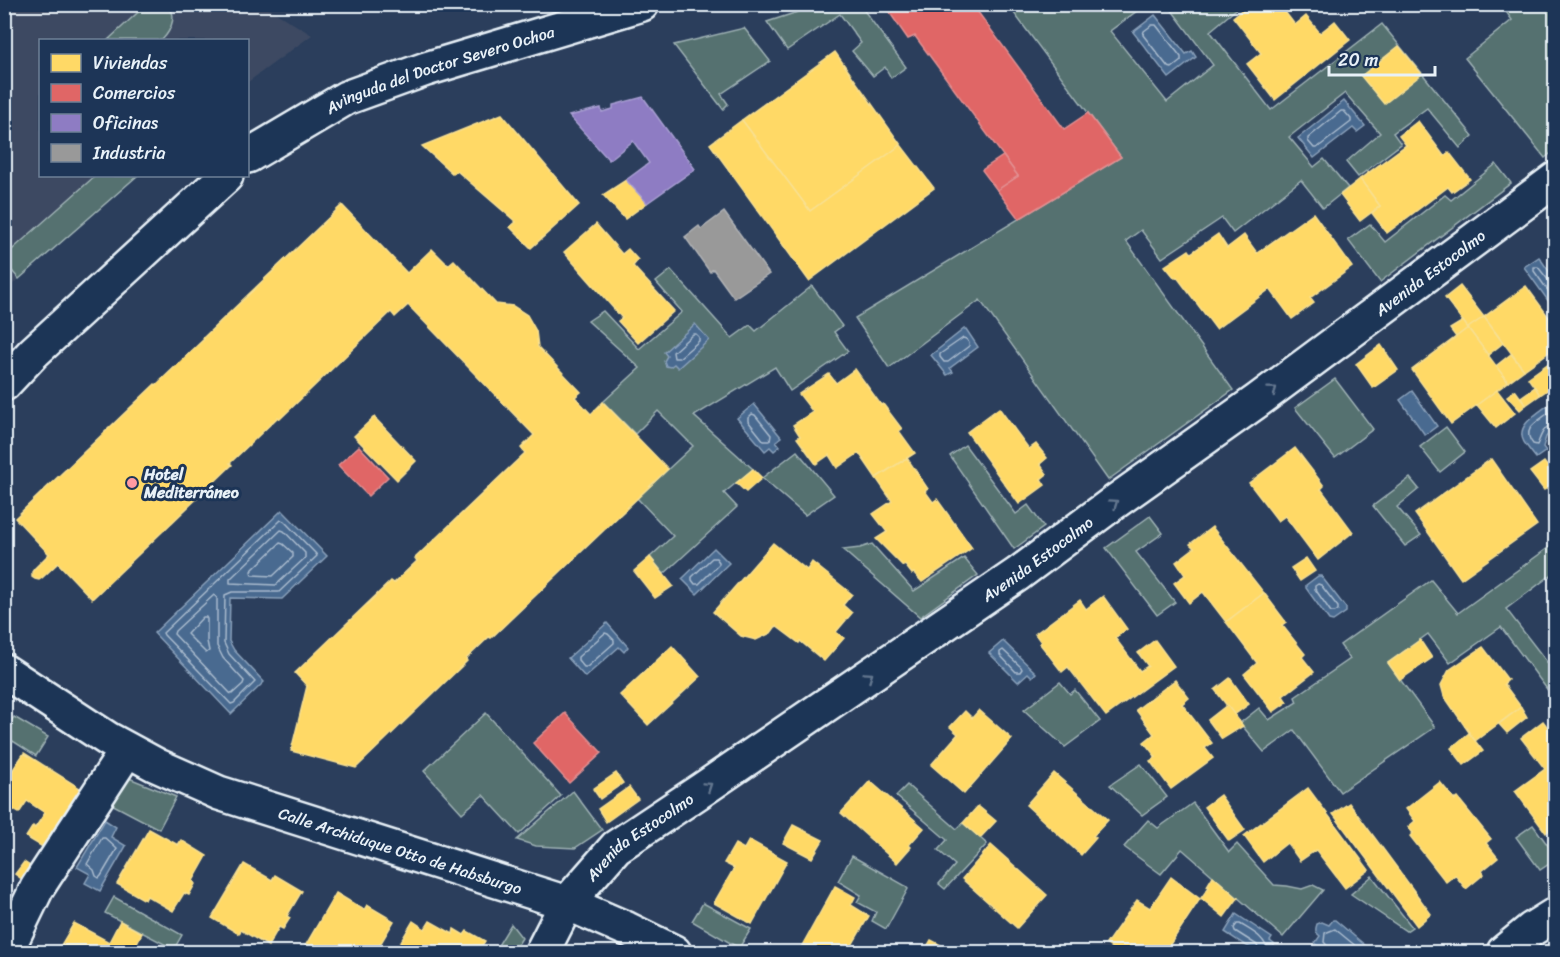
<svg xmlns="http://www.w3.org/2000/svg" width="1560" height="957" font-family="Sriracha,sans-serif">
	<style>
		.built { fill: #3c4962 }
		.green { fill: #55716f; stroke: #9eb1b4; stroke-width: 1.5 }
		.water { fill: #4a6a90; stroke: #89a0ba; stroke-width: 1.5 }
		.homes { fill: #ffd966; stroke: #f8e092; stroke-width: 1.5 }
		.shops { fill: #e06666; stroke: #e29092; stroke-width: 1.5 }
		.offices { fill: #8e7cc3; stroke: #a99fd3; stroke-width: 1.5 }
		.industry { fill: #999; stroke: #b1b3b6; stroke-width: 1.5 }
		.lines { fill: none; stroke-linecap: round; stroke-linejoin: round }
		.shore { stroke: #a9bbce; stroke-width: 1.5 }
		.minor-casing { stroke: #e8f1f8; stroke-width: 38 }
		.minor { stroke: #1d3557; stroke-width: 33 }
		.oneway { stroke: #64778f }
		.poi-dot { fill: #ff9aa2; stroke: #1d3557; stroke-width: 2 }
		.labels { text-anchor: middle; stroke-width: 6; stroke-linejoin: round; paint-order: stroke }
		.street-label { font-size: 16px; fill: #e8f1f8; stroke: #1d3557 }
		.poi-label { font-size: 16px; font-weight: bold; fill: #e8f1f8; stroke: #1d3557; text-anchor: start }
	</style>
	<rect width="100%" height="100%" fill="#2b3e5c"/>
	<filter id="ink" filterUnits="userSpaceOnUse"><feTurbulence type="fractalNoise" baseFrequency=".0167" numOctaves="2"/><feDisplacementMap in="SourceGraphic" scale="12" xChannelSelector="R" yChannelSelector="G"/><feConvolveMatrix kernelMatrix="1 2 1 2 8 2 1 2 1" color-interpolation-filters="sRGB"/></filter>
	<g filter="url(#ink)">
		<path class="built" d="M5 5H263L312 35 248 82V40H40V176H137L19 279 5 290Z"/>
		<g class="green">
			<path d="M147 4C151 4 158 3 162 5 182 9 170 32 162 40H108Z"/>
			<path d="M822 4 860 5 906 67 891 78 885 67 873 76 852 51 861 43 840 14 787 50 767 22Z"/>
			<path d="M1008 5H1145L1110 31 1167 102 1213 65 1168 5H1241L1210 31 1271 110 1382 24 1473 136 1460 148 1427 108 1393 133 1401 144 1358 177 1346 162 1380 133 1345 93 1289 137 1314 167 1324 159 1348 188 1323 208 1301 180 1233 233 1222 218 1162 258 1141 230 1126 241 1233 390 1108 480 980 300 889 368 855 318 1121 157Z"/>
			<path d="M1504 5H1555V150L1545 158 1465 58 1512 20 1502 6Z"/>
			<path d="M744 28 770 61 721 94 728 104 723 109 674 45Z"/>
			<path d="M1496 164 1511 183 1380 282 1348 240 1370 224 1385 242 1445 195 1451 200Z"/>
			<path d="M95 176H137L19 279 5 263V256Z"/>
			<path d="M671 270 732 338 750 325 756 331 812 286 842 326 834 332 848 351 790 391 775 367 694 416 753 469 724 493 737 507 664 574 650 557 673 536 637 498 693 446 658 411 635 434 603 402 640 368 588 321 603 311 639 349 682 312 656 282Z"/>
			<path d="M1335 379 1373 429 1335 458 1295 408Z"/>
			<path d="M1446 427 1465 452 1440 472 1420 447Z"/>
			<path d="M965 445 1016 514 1028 505 1044 527 1014 549 950 456Z"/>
			<path d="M797 451 834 495 805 515 762 478Z"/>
			<path d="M1410 478 1419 489 1397 507 1421 535 1405 546 1373 506Z"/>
			<path d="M1150 516 1163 533 1136 552 1175 602 1157 615 1106 548Z"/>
			<path d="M1555 543V572L1506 609 1550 666 1555 662V700L1501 627 1450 663 1428 634 1388 663 1435 727 1340 792 1294 730 1264 752 1240 723 1259 708 1269 720 1297 702 1295 697 1350 659 1340 645 1431 580 1458 613Z"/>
			<path d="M872 544 914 591 964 558 978 575 920 617 843 550 860 548Z"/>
			<path d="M1060 682 1070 694 1075 690 1100 721 1065 747 1024 710Z"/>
			<path d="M486 713 561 796 519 834 483 795 462 813 424 771Z"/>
			<path d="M14 717 48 737 36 756 13 741 5 753V728Z"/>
			<path d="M1141 764 1167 797 1142 815 1110 785Z"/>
			<path d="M121 778H129L176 797 159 829 102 799Z"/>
			<path d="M907 785 957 829 963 823 987 844 945 889 939 884 955 865 938 850 947 840 896 796Z"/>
			<path d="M573 791 602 830 575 848 536 846 517 840Z"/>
			<path d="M1193 803 1229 852 1237 844 1274 885 1287 886 1302 889 1313 885 1323 890 1283 937 1182 849 1161 874 1124 847 1148 820 1158 828Z"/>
			<path d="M1533 825 1555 855V860L1540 870 1516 837Z"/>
			<path d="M852 856 904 885 908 889 886 929 872 921 876 912 857 902 861 895 838 881Z"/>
			<path d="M1372 876 1412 927 1406 931 1351 894Z"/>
			<path d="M114 897 182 935 174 949 179 952H172L174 949 105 913Z"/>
			<path d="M703 903 751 929 739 948 692 921Z"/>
			<path d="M511 924 522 938 513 952H494Z"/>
		</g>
		<g class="water">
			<path d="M1155 15 1186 54 1192 51 1196 57 1169 78 1133 32Z"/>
			<path d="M1344 101 1365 126 1357 132 1353 128 1314 158 1298 138Z"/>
			<path d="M1539 257 1555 280V297L1549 302 1524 267Z"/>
			<path d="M695 324 709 340 678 368 674 364 670 367 666 366 664 361 667 356 664 352Z"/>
			<path d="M964 329H966L978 347 950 368 953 372 947 375 931 355Z"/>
			<path d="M1412 391 1437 426 1425 435 1400 400Z"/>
			<path d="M1552 402 1555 407V428L1546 437 1543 447 1546 451 1536 458C1532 453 1528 448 1524 442 1514 425 1540 412 1552 402Z"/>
			<path d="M754 404 781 437 776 441 780 446 774 451 770 447 765 451 737 418Z"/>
			<path d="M282 510 327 556 282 599 230 598 229 641 234 650 264 682 231 714 154 633Z"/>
			<path d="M714 548 729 563 697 594 682 579Z"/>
			<path d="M1318 576H1321L1346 608V612L1333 621 1329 620 1306 588V585Z"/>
			<path d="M607 623 628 647 624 652 619 647 585 677 568 658Z"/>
			<path d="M1003 641 1036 673 1032 677 1028 673 1018 682 989 653Z"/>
			<path d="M105 820 116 827 111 837 126 846 100 891 85 883 90 874 77 867Z"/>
			<path d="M1236 914 1272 938 1270 941 1274 944V950C1258 957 1239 941 1225 932Z"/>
			<path d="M1333 920H1335L1373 952H1326L1315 943 1320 936C1315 932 1315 930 1317 924L1322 922 1329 925Z"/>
		</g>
		<g class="homes">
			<path d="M1249 4H1279L1295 25 1306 16 1320 33 1335 21 1350 40 1275 100 1247 64 1261 53 1233 17Z"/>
			<path d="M1399 46 1422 74 1384 104 1361 76Z"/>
			<path d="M835 52 901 145 810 211 742 120Z"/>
			<path d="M502 114 579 205 531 248 510 227 516 222 457 171 453 174 422 146Z"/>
			<path d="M742 120 810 211 901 145 934 188 809 281 710 144Z"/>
			<path d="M1418 121 1444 156 1449 152 1470 179 1452 192 1448 187 1387 233 1372 213 1380 206 1360 179 1406 145 1399 136Z"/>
			<path d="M1360 179 1380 206 1360 221 1340 195Z"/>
			<path d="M626 180 647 203 625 219 603 195Z"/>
			<path d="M342 205 407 273 432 249 448 265 454 260 496 304 513 306 527 315 536 331 538 347 581 392 575 397 591 414 603 402 668 469 491 638 489 637 466 659 467 661 464 664 356 768 291 751 307 686 295 673 391 581 394 583 417 561 415 558 525 453 521 448 534 435 408 305 395 317 391 312 280 419 278 417 230 463 232 465 92 599 58 563 42 578 39 580 35 579 32 577V572L34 569 49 554 15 518 155 384 156 385 179 363 204 339 203 338Z"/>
			<path d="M1313 213 1352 267 1310 298 1314 303 1292 319 1270 289 1216 329 1177 277 1175 278 1165 266 1189 250 1191 253 1218 234 1227 248 1244 235 1257 253Z"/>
			<path d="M596 224 622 254 628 249 638 260 633 266 674 311 638 343 618 321 622 318 564 252Z"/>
			<path d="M1460 286 1484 317 1468 328 1445 298Z"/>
			<path d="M1526 286 1556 327V347L1524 370 1484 317Z"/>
			<path d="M1484 317 1503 343 1488 355 1468 328Z"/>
			<path d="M1463 321 1468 328 1456 337 1450 329Z"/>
			<path d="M1468 328 1508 382 1451 424 1412 370Z"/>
			<path d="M1381 345 1398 370 1373 388 1356 364Z"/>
			<path d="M1511 354 1524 370 1508 382 1496 366Z"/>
			<path d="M1556 358V384L1540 395 1528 378Z"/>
			<path d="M855 369 881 405 883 404 902 429 899 431 915 453 876 478 859 453 837 468 829 455 816 464 797 438 800 436 793 425 813 412 799 394 829 374 836 383Z"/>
			<path d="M1535 387 1540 395 1526 405 1521 397Z"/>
			<path d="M1497 390 1515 413 1496 428 1477 405Z"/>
			<path d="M1515 390 1526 405 1520 410 1507 396Z"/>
			<path d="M999 408 1029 449 1036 444 1047 458 1040 464 1047 474 1041 479 1045 485 1019 504 967 432Z"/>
			<path d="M374 417 416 461 397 480 354 436Z"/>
			<path d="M1295 448 1324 486 1321 489 1353 532 1318 560 1285 516 1278 521 1249 483Z"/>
			<path d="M907 458 928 489 925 491 933 502 937 499 972 548 922 582 914 573 912 574 905 565 903 566 876 539 887 532 873 514 892 501 876 478Z"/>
			<path d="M1491 459 1537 525 1461 579 1415 514Z"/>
			<path d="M1544 462 1555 476 1552 484 1544 490 1530 472Z"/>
			<path d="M753 469 762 478 746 492 736 483Z"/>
			<path d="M1212 527 1264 593 1226 622 1203 592 1189 603 1174 583 1185 575 1176 562 1194 548 1190 544Z"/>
			<path d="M773 543 807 570 812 562 852 594 843 605 852 613 836 632 844 638 824 661 800 641 799 643 776 626 771 633 756 640 741 636 713 612Z"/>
			<path d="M650 557 673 586 655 598 634 571Z"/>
			<path d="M1306 558 1315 571 1300 581 1291 568Z"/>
			<path d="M1264 593 1286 622 1282 625 1305 654 1302 657 1314 672 1283 696 1287 702 1273 712 1244 674 1257 663 1226 622Z"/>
			<path d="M1103 596 1127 629 1115 638 1140 671 1148 666 1138 653 1155 640 1174 666 1106 716 1068 667 1062 672 1040 644 1041 642 1035 634 1080 600 1086 609Z"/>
			<path d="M1420 640 1432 658 1400 680 1388 663Z"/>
			<path d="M672 646 700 677 648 725 620 695Z"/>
			<path d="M1483 647 1508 680 1504 684 1521 707 1475 741 1444 696 1441 685 1449 670Z"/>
			<path d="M1230 678 1249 704 1234 715 1215 690Z"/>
			<path d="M1175 680 1189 698 1182 704 1212 743 1205 748 1213 758 1171 789 1150 761 1156 757 1144 742 1154 734 1136 710Z"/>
			<path d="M1227 705 1243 726 1222 739 1208 720Z"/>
			<path d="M1521 707 1527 717 1507 733 1499 724Z"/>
			<path d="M979 710 1012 739 964 794 931 765 958 734 950 727 965 711 972 718Z"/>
			<path d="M1543 721 1556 738V825L1546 833 1515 791 1545 769 1521 738Z"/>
			<path d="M1469 733 1483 751 1464 765 1451 748Z"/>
			<path d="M24 753 86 792 46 849 26 837 33 826 35 828 45 813 27 801 19 813 4 804V783Z"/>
			<path d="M616 773 623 783 600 799 593 789Z"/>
			<path d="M1054 773 1108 820 1093 836 1096 838 1081 855 1026 805Z"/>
			<path d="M870 781 924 828 909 845 911 847 897 863 841 813Z"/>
			<path d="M1440 782 1455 800 1458 798 1491 839 1486 843 1498 858 1482 871 1484 874 1466 889 1455 875 1446 882 1410 836 1413 833 1408 827 1415 821 1406 809Z"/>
			<path d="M629 787 638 799 606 822 598 809Z"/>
			<path d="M1308 788 1369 870 1345 888 1316 850 1300 861 1287 843 1263 862 1244 836Z"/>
			<path d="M1220 795 1245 830 1229 841 1204 807Z"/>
			<path d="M1349 803 1431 914 1417 926 1333 814Z"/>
			<path d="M978 806 996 821 980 838 963 823Z"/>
			<path d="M793 825 823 840 812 858 783 843Z"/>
			<path d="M149 829 178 845 181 840 207 856 193 881 195 884 189 895 184 893 173 911 147 896 145 900 117 884Z"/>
			<path d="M749 840 787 861 752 924 714 903 734 868 724 863 735 844 744 849Z"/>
			<path d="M991 845 1047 895 1017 928 962 879Z"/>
			<path d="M24 862 39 872 30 885 15 874Z"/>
			<path d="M244 864 272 880 275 875 302 891 287 916 290 918 283 929 279 927 268 946 241 930 239 934 212 918Z"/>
			<path d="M1213 876 1238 898 1224 917 1201 898 1209 887 1207 886Z"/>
			<path d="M1171 877 1200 899 1165 952H1117L1106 944 1137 900 1150 908Z"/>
			<path d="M835 886 855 897 851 905 869 916 848 952H802L799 951Z"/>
			<path d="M336 893 364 910 367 905 394 921 379 946 382 947 379 952H311L304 948Z"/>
			<path d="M120 921 142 933 132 952H57L74 923 109 942Z"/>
			<path d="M413 921 425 929 430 921 453 934 454 929 464 935 467 931 485 941 478 952H404L397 948Z"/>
			<path d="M931 940 952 951 951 952H924Z"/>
		</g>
		<g class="shops">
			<path d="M888 4H972L1064 129 1088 113 1121 157 1019 219 997 190 1018 176 915 36 908 39 885 6Z"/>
			<path d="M1003 156 1018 176 997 190 982 170Z"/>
			<path d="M359 446 388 477 368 496 338 465Z"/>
			<path d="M565 713 602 753 569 783 533 743Z"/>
		</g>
		<path class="offices" d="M643 97 695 169 647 203 626 180 649 163 633 141 609 160 569 116 601 108 602 112 613 109V105Z"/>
		<path class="industry" d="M724 212 769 274 734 298 713 269 710 272 685 237 699 226 701 229Z"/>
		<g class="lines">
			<g class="shore">
				<path d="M1152 25H1156L1181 57V61L1172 68 1168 67 1143 35 1144 31Z"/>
				<path d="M1341 111H1344L1351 119V122L1317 148H1314L1308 141V138Z"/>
				<path d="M1556 283 1549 281 1538 267H1534V271L1549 292 1556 293"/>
				<path d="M693 334H696L699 337V341L679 358H674L673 352Z"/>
				<path d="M963 338C967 338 970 343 969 346L948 362H944L940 357V354Z"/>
				<path d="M1556 410 1551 411C1539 421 1520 428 1533 444L1537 445C1541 436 1543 425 1556 424"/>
				<path d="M752 414 755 415 771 435 770 441H764L748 421V418Z"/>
				<path d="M281 520 284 521 316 554 317 556 279 592H232L225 595 224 643 229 654 255 682 234 703 231 704 164 635 163 633Z"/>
				<path d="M281 530 284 531 305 553V558L276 585 230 583V579Z"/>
				<path d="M280 543 283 544 293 553V557L273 576 252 575 251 571Z"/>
				<path d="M712 558H716L719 562V564L699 584H695L692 580V577Z"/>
				<path d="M1318 584 1321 585 1338 607V610L1335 612H1331L1315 589V586Z"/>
				<path d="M214 595 217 598V646L223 658 244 681 243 684 232 694 230 693 174 634 175 631Z"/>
				<path d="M203 617H206L207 619V641L209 651 206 653 187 634Z"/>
				<path d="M605 633 608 634 614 640V643L587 667H584L578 660V657Z"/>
				<path d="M1003 650 1021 667 1022 669 1020 672H1016L1000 655V652Z"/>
				<path d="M102 838H105L117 849 101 876 99 878 96 876 94 870 87 864Z"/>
				<path d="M1259 952 1257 945 1235 931 1234 928 1237 924H1240C1251 931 1267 938 1267 952"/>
				<path d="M1329 952V948L1324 942 1325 933 1335 929 1363 952"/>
			</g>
			<defs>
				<g id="minor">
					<path id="s1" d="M248 156 346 98 354 95 426 69 642 4"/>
					<path d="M4 384 33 353 226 176"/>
					<path id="s2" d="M4 671 108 739 156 765 219 793 567 903 627 929 674 952"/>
					<path d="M6 952 37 888 127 750"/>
					<path id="s3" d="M542 952 567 903 616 847 703 789 1018 574 1112 504 1257 401 1556 179"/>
					<path d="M1504 952 1532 929 1556 914"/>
				</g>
			</defs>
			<use href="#minor" class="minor-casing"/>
			<use href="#minor" class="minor"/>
		</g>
		<defs><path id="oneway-chevron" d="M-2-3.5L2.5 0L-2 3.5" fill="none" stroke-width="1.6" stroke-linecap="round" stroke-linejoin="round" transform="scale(1.5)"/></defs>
		<g class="oneway">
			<use href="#oneway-chevron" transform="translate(1273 390) rotate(-37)"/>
			<use href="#oneway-chevron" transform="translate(1114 503) rotate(-35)"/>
			<use href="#oneway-chevron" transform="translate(869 676) rotate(-34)"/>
			<use href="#oneway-chevron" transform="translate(708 786) rotate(-34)"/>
		</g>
	</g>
	<circle class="poi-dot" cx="132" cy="483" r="6"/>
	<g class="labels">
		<g class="street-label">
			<text dy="6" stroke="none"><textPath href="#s1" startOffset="212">Avinguda del Doctor Severo Ochoa</textPath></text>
			<text dy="6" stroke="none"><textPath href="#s3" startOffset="1126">Avenida Estocolmo</textPath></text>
			<text dy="6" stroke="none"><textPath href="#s3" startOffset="640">Avenida Estocolmo</textPath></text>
			<text dy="6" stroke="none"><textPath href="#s3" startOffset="154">Avenida Estocolmo</textPath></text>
			<text dy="6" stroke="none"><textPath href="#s2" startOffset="438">Calle Archiduque Otto de Habsburgo</textPath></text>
		</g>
		<g class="poi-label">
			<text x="144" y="480">Hotel<tspan x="144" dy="18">Mediterráneo</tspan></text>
		</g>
	</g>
	<rect width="1560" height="957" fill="none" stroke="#1d3557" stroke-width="24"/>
	<rect x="12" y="12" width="1536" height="933" fill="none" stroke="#e8f1f8" stroke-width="2" filter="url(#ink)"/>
	<rect x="39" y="39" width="210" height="138" fill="#1d3557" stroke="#6e8097" stroke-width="1.5"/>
	<rect x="51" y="54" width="30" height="18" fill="#ffd966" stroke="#6e8097" stroke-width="1.5"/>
	<text x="93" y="69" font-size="18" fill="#e8f1f8">Viviendas</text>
	<rect x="51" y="84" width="30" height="18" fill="#e06666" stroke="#6e8097" stroke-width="1.5"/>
	<text x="93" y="99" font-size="18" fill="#e8f1f8">Comercios</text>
	<rect x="51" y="114" width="30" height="18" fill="#8e7cc3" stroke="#6e8097" stroke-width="1.5"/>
	<text x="93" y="129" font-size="18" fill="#e8f1f8">Oficinas</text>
	<rect x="51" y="144" width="30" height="18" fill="#999999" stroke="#6e8097" stroke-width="1.5"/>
	<text x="93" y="159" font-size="18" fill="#e8f1f8">Industria</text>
	<path d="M1329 66v9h106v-9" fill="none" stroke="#e8f1f8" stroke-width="3"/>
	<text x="1338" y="66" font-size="18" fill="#e8f1f8" stroke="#1d3557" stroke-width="4.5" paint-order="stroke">20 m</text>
</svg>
